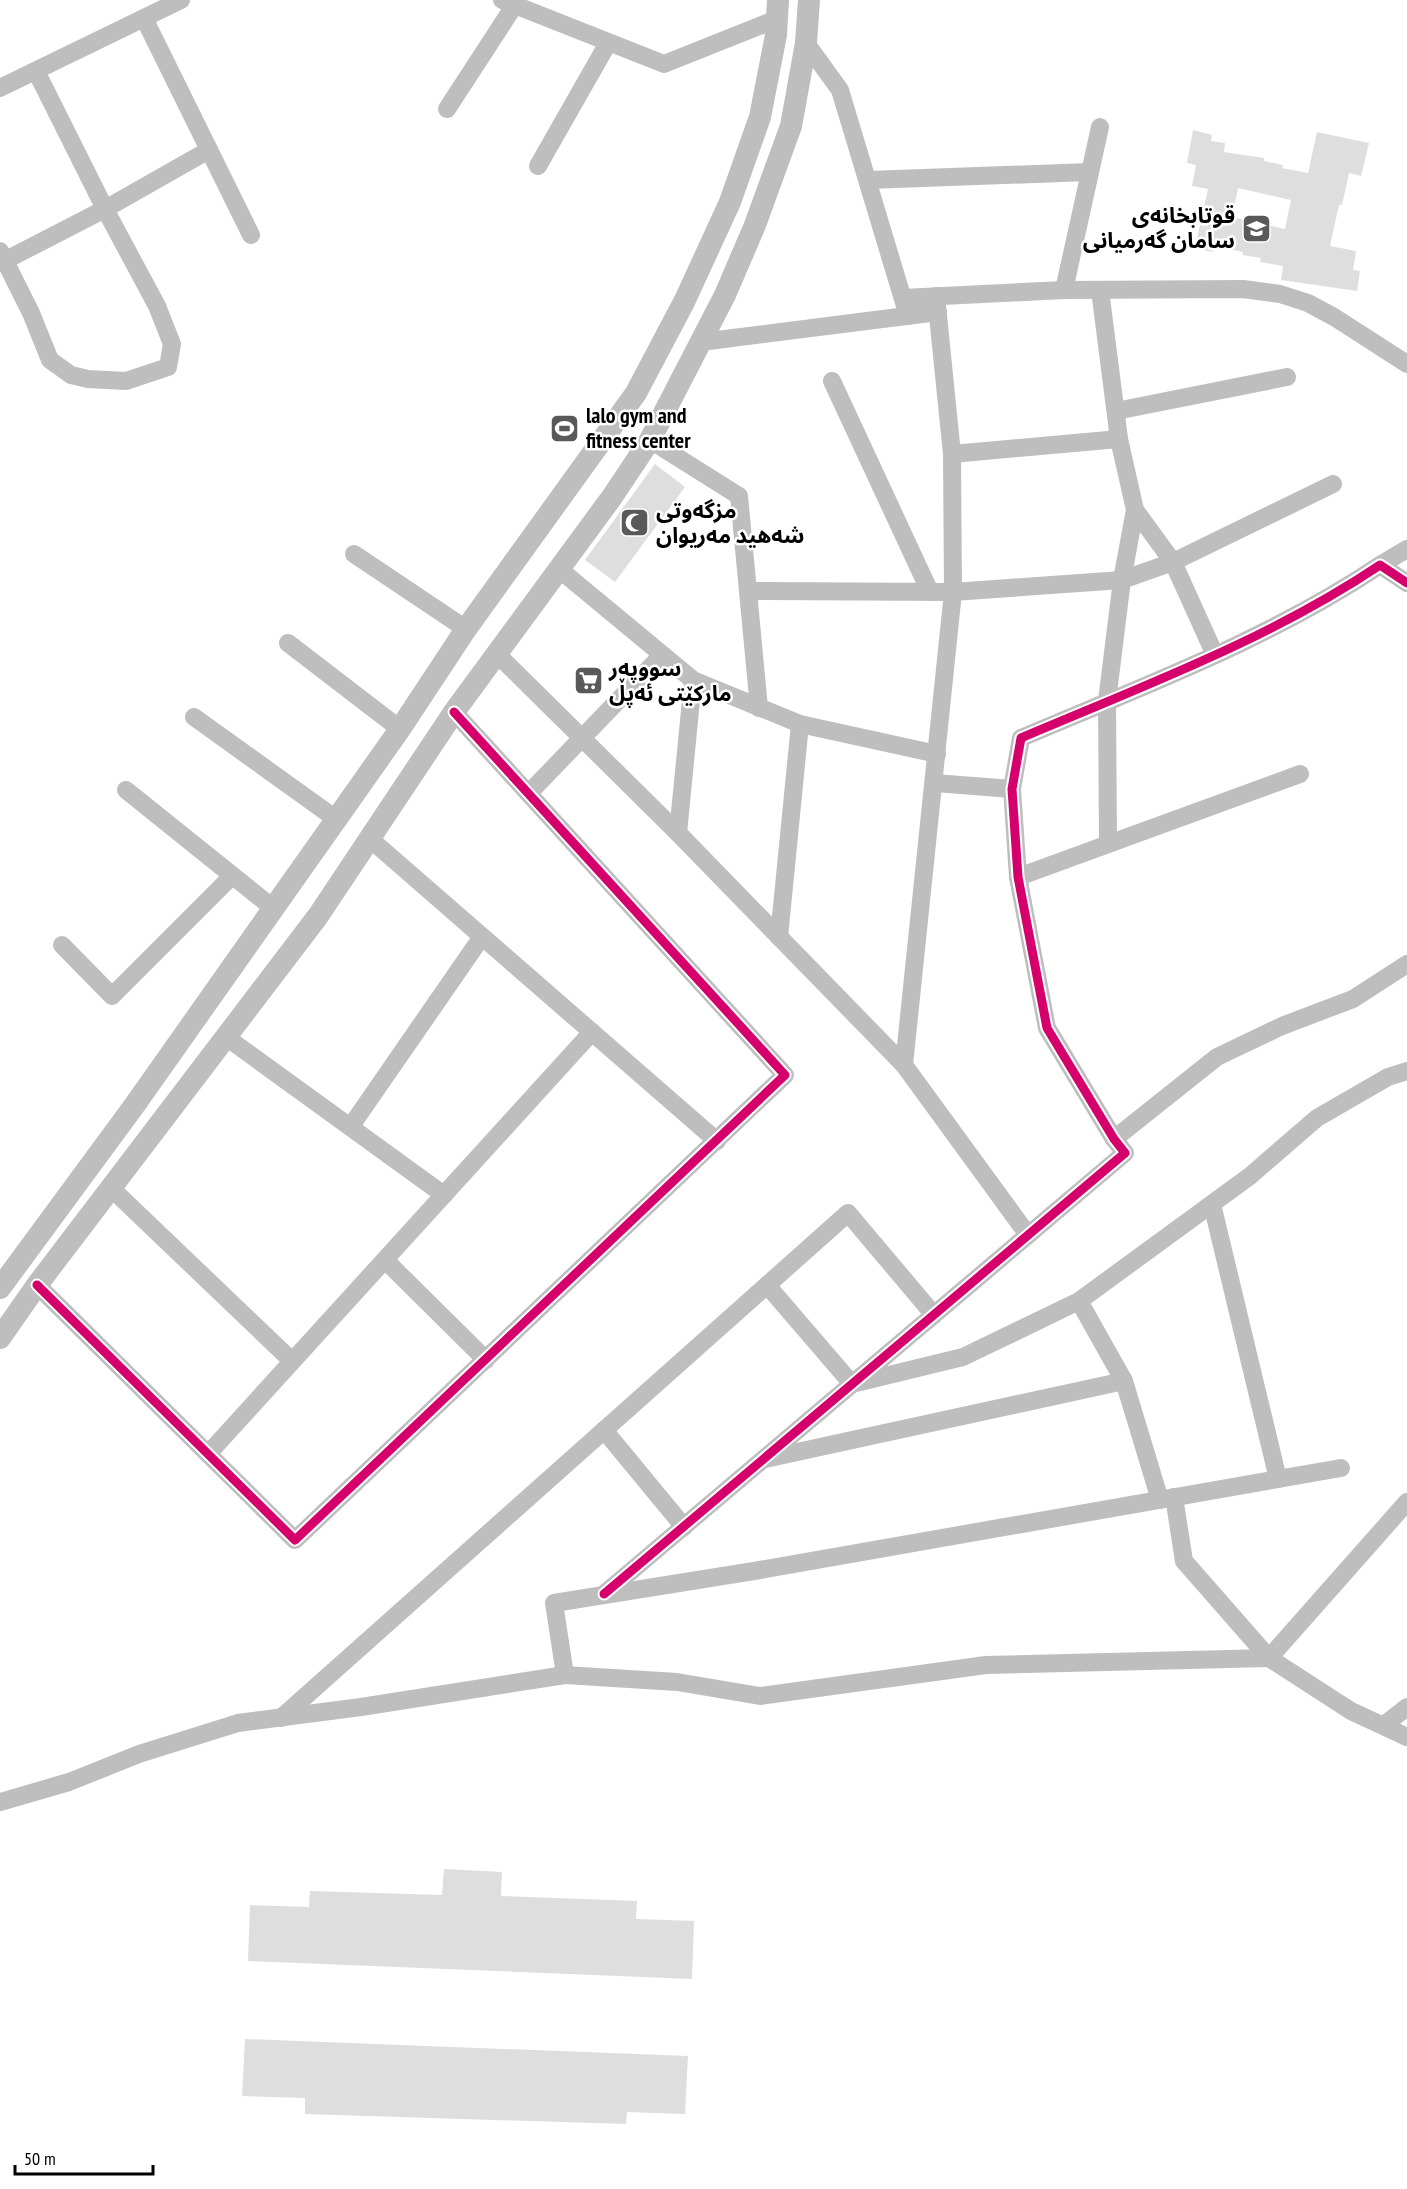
<svg xmlns="http://www.w3.org/2000/svg" width="1407" height="2189" font-family="'PT Sans Narrow','Noto Sans Arabic',sans-serif">
	<style>
		.building { fill: #dedede; fill-rule: evenodd }
		.lines { fill: none; stroke-linecap: round; stroke-linejoin: round }
		.minor { stroke: #bebebe; stroke-width: 18 }
		.major { stroke: #bebebe; stroke-width: 22 }
		.cycleway-casing { stroke: #fff; stroke-width: 13 }
		.cycleway { stroke: #d6006c; stroke-width: 9 }
		.labels { text-anchor: middle; stroke-width: 5; stroke-linejoin: round; paint-order: stroke }
		.poi-label { font-size: 22px; font-weight: bold; fill: #000; stroke: #fff; text-anchor: start }
	</style>
	<rect width="100%" height="100%" fill="#fff"/>
	<g class="building">
		<path d="M1193 130 1212 135 1211 141 1225 143 1224 152 1264 158V161L1283 165 1282 168 1308 173 1317 132 1369 143 1361 176 1349 173 1342 205H1339L1330 246 1356 251 1353 270 1360 271 1357 291 1281 280 1283 266 1260 262 1261 258 1243 255V252L1215 246 1213 252 1195 248 1208 189 1192 186 1196 165 1187 163ZM1238 188 1291 200 1285 229 1232 217Z"/>
		<path d="M655 464 685 487 615 582 585 560Z"/>
		<path d="M444 1869 502 1872 501 1896 637 1901 636 1919 694 1921 692 1979 248 1961 250 1905 309 1907 310 1891 442 1895Z"/>
		<path d="M245 2039 688 2056 685 2114 627 2112 626 2124 305 2114V2098L242 2096Z"/>
	</g>
	<g class="lines">
		<g class="minor">
			<path d="M502 0 664 64 777 19"/>
			<path d="M144 18 251 235"/>
			<path d="M806 43 840 90 908 316"/>
			<path d="M0 88 181 0"/>
			<path d="M447 109 514 6"/>
			<path d="M538 166 608 43"/>
			<path d="M868 180 1089 172"/>
			<path d="M0 251 31 313 50 360 71 375 88 379 126 381 168 367 172 344 157 306 105 209 36 71"/>
			<path d="M0 263 105 209 209 150"/>
			<path d="M1064 290 1100 127"/>
			<path d="M1100 290 1119 439 1135 510 1122 580 1107 701 1108 844"/>
			<path d="M903 298 1064 290 1243 289 1280 294 1308 303 1334 317 1407 364"/>
			<path d="M701 342 938 312"/>
			<path d="M832 381 930 592"/>
			<path d="M1116 411 1287 377"/>
			<path d="M650 440 739 496 759 708"/>
			<path d="M952 454 1119 439"/>
			<path d="M1135 510 1173 562 1215 655"/>
			<path d="M354 554 466 629"/>
			<path d="M1380 565 1407 549"/>
			<path d="M559 569 693 680 800 724 937 754"/>
			<path d="M748 591 953 592 1122 580 1173 562 1333 484"/>
			<path d="M288 643 400 729"/>
			<path d="M497 654 678 833 904 1065 1028 1235"/>
			<path d="M194 717 336 819"/>
			<path d="M935 783 1012 789"/>
			<path d="M126 790 273 908"/>
			<path d="M529 793 662 655"/>
			<path d="M678 833 693 680"/>
			<path d="M369 838 717 1141"/>
			<path d="M1018 877 1300 774"/>
			<path d="M779 937 800 724"/>
			<path d="M62 945 112 996 232 876"/>
			<path d="M226 1037 444 1195"/>
			<path d="M904 1065 953 592 952 454 936 296"/>
			<path d="M351 1126 481 938"/>
			<path d="M1114 1139 1217 1057 1282 1026 1353 999 1407 964"/>
			<path d="M111 1188 292 1361"/>
			<path d="M1212 1204 1278 1479"/>
			<path d="M385 1260 486 1360"/>
			<path d="M37 1285 295 1540 785 1075 454 712"/>
			<path d="M767 1285 852 1384 963 1357 1079 1301 1250 1176 1317 1118 1388 1077 1407 1071"/>
			<path d="M1079 1301 1124 1381 1160 1500"/>
			<path d="M604 1430 684 1527"/>
			<path d="M208 1454 592 1032"/>
			<path d="M765 1459 1124 1381"/>
			<path d="M1174 1497 1184 1561 1269 1658 1351 1711 1407 1737"/>
			<path d="M604 1594 1125 1153 1114 1139 1047 1028 1018 877 1012 789 1021 738C1143 686 1270 639 1380 565L1407 583"/>
			<path d="M565 1675 554 1603 754 1571 1341 1468"/>
			<path d="M281 1718 848 1213 934 1315"/>
			<path d="M1384 1725 1407 1707"/>
			<path d="M0 1802 69 1782 139 1754 238 1723 361 1707 565 1675 677 1682 760 1696 986 1665 1269 1658 1407 1502"/>
		</g>
		<g class="major">
			<path d="M0 1288 134 1106 400 729 466 629 636 393 685 300 730 202 760 117 776 35 778 0"/>
			<path d="M0 1338 37 1285 318 916 454 712 612 497 650 440 725 295 755 225 791 126 806 43 809 0"/>
		</g>
		<defs>
			<g id="cycleway">
				<path d="M37 1285 295 1540 785 1075 454 712"/>
				<path d="M604 1594 1125 1153 1114 1139 1047 1028 1018 877 1012 789 1021 738C1143 686 1270 639 1380 565L1407 583"/>
			</g>
		</defs>
		<use href="#cycleway" class="cycleway-casing"/>
		<use href="#cycleway" class="cycleway"/>
	</g>
	<defs>
		<symbol id="school-square" viewBox="-11 -11 22 22"><rect x="-9" y="-9" width="18" height="18" rx="4" fill="#595959" stroke="#fff"/><path d="M0-5L7-2L0 1L-7-2ZM-4 1L0 2.5L4 1V4Q0 6-4 4Z" fill="#fff"/></symbol>
		<symbol id="stadium-square" viewBox="-11 -11 22 22"><rect x="-9" y="-9" width="18" height="18" rx="4" fill="#595959" stroke="#fff"/><path d="M0-5a6.5 5 0 1 0 0 10a6.5 5 0 1 0 0-10ZM-3.5-1.8h7v3.6h-7Z" fill="#fff"/></symbol>
		<symbol id="mosque-square" viewBox="-11 -11 22 22"><rect x="-9" y="-9" width="18" height="18" rx="4" fill="#595959" stroke="#fff"/><path d="M3.5-4.9A6 6 0 1 0 3.5 4.9A5 5 0 1 1 3.5-4.9Z" fill="#fff"/></symbol>
		<symbol id="supermarket-square" viewBox="-11 -11 22 22"><rect x="-9" y="-9" width="18" height="18" rx="4" fill="#595959" stroke="#fff"/><path d="M-6-5.5h2.5l.6 2H6L4.5 2H-2.5L-4.4-4H-6ZM-1.5 3.2a1.3 1.3 0 1 0 .1 0ZM3 3.2a1.3 1.3 0 1 0 .1 0Z" fill="#fff"/></symbol>
	</defs>
	<g fill-rule="evenodd">
		<use href="#school-square" x="1240" y="212" width="33" height="33"/>
		<use href="#stadium-square" x="548" y="412" width="33" height="33"/>
		<use href="#mosque-square" x="618" y="506" width="33" height="33"/>
		<use href="#supermarket-square" x="572" y="664" width="33" height="33"/>
	</g>
	<g class="labels">
		<g class="poi-label">
			<text x="1235" y="223" text-anchor="end">قوتابخانەی<tspan x="1235" dy="25">سامان گەرمیانی</tspan></text>
			<text x="586" y="423">lalo gym and<tspan x="586" dy="25">fitness center</tspan></text>
			<text x="656" y="518">مزگەوتی<tspan x="656" dy="25">شەھید مەریوان</tspan></text>
			<text x="609" y="676">سووپەر<tspan x="609" dy="25">مارکێتی ئەپڵ</tspan></text>
		</g>
	</g>
	<path d="M15 2165v9h138v-9" fill="none" stroke="#000000" stroke-width="3"/>
	<text x="24" y="2165" font-size="18" fill="#000000" stroke="#ffffff" stroke-width="4.5" paint-order="stroke">50 m</text>
</svg>
